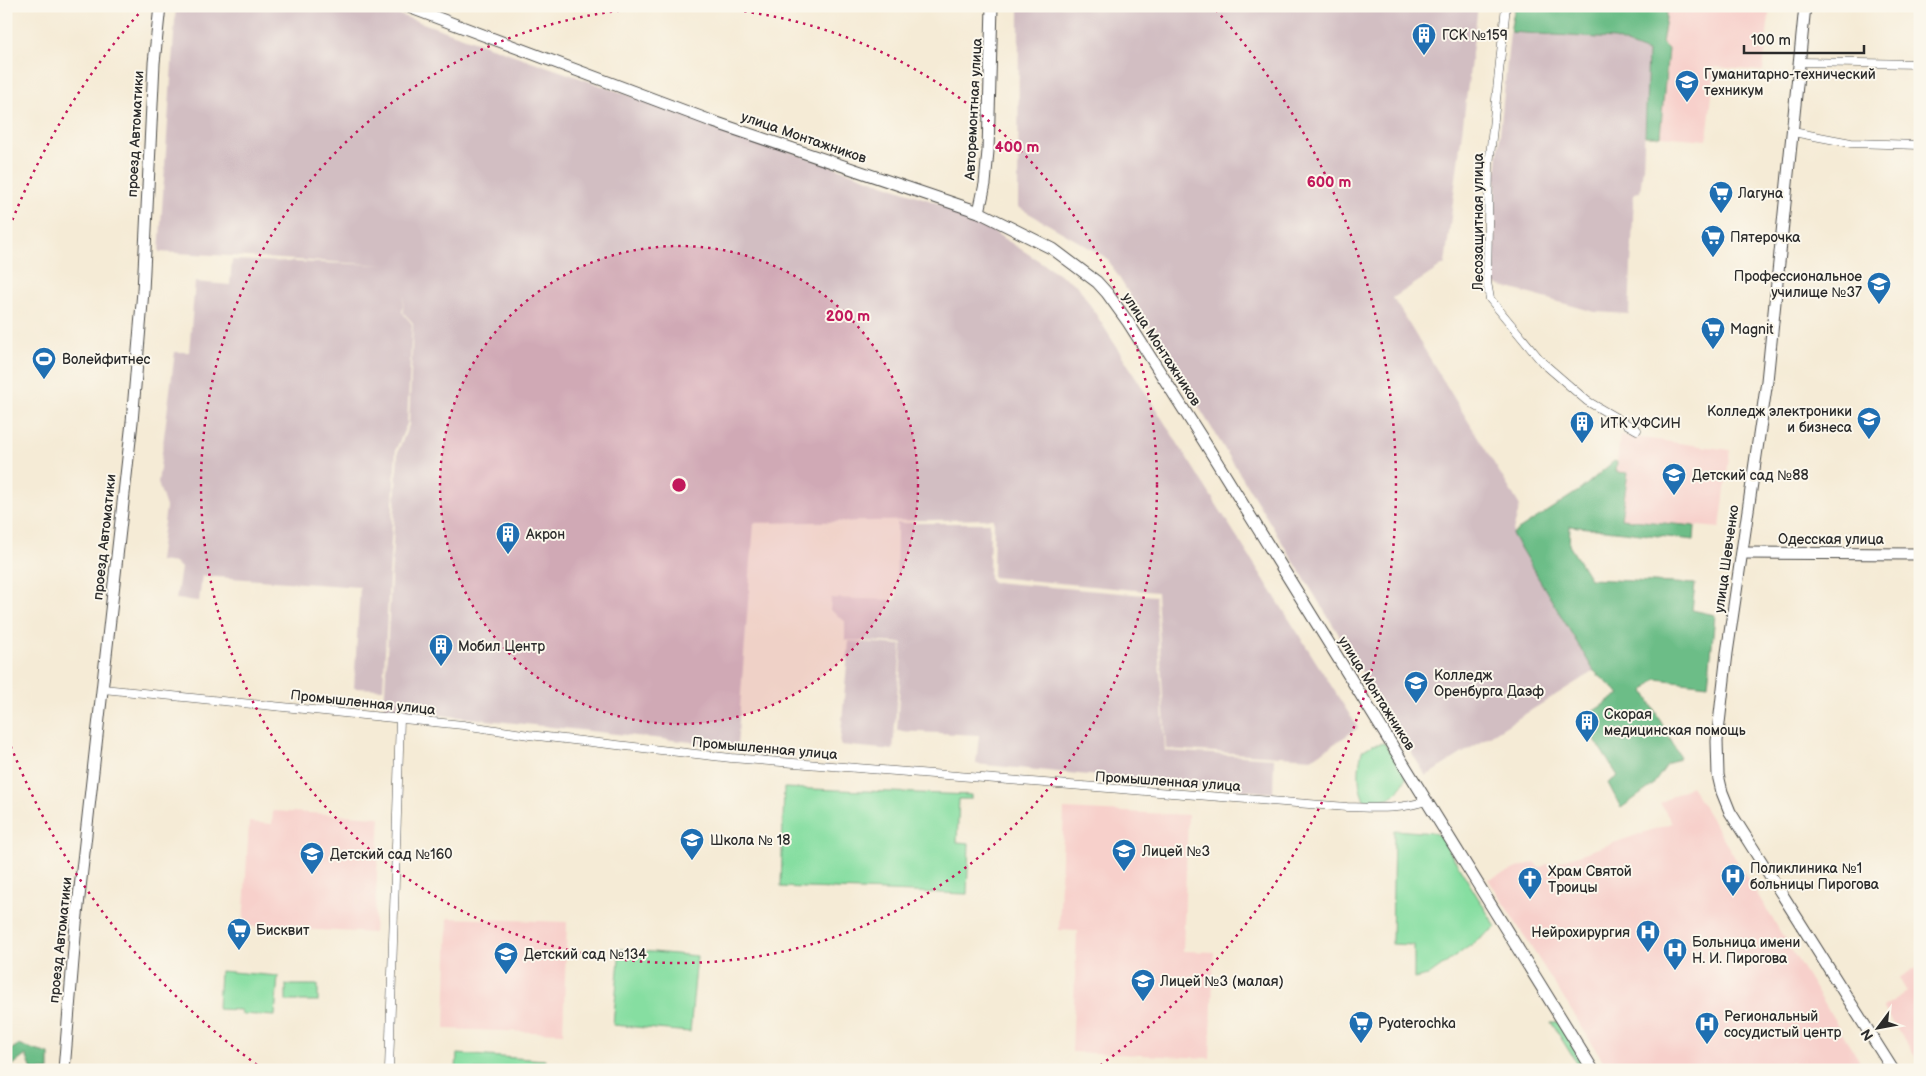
<svg xmlns="http://www.w3.org/2000/svg" width="1926" height="1076" font-family="'Balsamiq Sans',sans-serif">
	<style>
		.built { fill: #f7d0cb }
		.industrial { fill: #d2bec2 }
		.green { fill: #86dea1; stroke: #588466 }
		.forest { fill: #6cbd87; stroke: #4c7459 }
		.lines { fill: none; stroke-linecap: round; stroke-linejoin: round }
		.street-casing { stroke: #494845; stroke-width: 9 }
		.secondary-casing { stroke: #494845; stroke-width: 13 }
		.street { stroke: #fff; stroke-width: 8 }
		.secondary { stroke: #fff; stroke-width: 11 }
		.ring { fill: none; stroke: #c2185b; stroke-width: 2.5; stroke-dasharray: 2.5 5 }
		.labels { text-anchor: middle; stroke-width: 4; stroke-linejoin: round; paint-order: stroke }
		.poi-label { font-size: 14px; fill: #2b2b2b; stroke: #fbf7ec; text-anchor: start }
		.street-label { font-size: 14px; fill: #2b2b2b; stroke: #fbf7ec }
		.centre { fill: #c2185b; stroke: #fbf7ec; stroke-width: 2.5 }
		.ring-label { font-size: 15px; text-anchor: middle; font-weight: bold; fill: #c2185b; stroke: #fbf7ec; stroke-width: 4; stroke-linejoin: round; paint-order: stroke }
	</style>
	<rect width="100%" height="100%" fill="#fbf7ec"/>
	<filter id="ink" filterUnits="userSpaceOnUse"><feTurbulence type="fractalNoise" baseFrequency=".02" numOctaves="2"/><feDisplacementMap in="SourceGraphic" scale="10" xChannelSelector="R" yChannelSelector="G"/><feConvolveMatrix kernelMatrix="1 2 1 2 8 2 1 2 1" color-interpolation-filters="sRGB"/></filter>
	<filter id="wash" filterUnits="userSpaceOnUse"><feTurbulence type="fractalNoise" baseFrequency=".0096" numOctaves="4" result="noise"/><feDisplacementMap in="SourceGraphic" scale="20" xChannelSelector="R" yChannelSelector="G"/><feGaussianBlur stdDeviation="1.12" result="paint"/><feColorMatrix in="noise" values="0 0 0 0 0 0 0 0 0 0 0 0 0 0 0 0 0 1.4 0 .05"/><feComposite in="paint" operator="in"/></filter>
	<g filter="url(#wash)">
		<rect width="100%" height="100%" fill="#f5ebd6"/>
		<g class="built">
			<path d="M1668 6H1770L1763 71 1715 67 1707 140 1660 136 1668 49 1662 43Z"/>
			<path d="M1620 435 1730 450 1720 528 1621 519 1628 474 1616 472Z"/>
			<path d="M1691 786 1865 1070H1797L1792 1062 1779 1070H1609L1488 879 1534 862 1539 868 1547 864 1549 865 1672 823 1660 803Z"/>
			<path d="M1064 809 1188 815 1183 951 1214 952 1210 1058 1072 1052 1077 931 1059 930Z"/>
			<path d="M273 811 380 817 374 933 243 926 249 822 272 824Z"/>
			<path d="M448 918 567 922 563 1033 445 1029Z"/>
			<path d="M1920 965V1064L1883 1007 1907 992 1899 978Z"/>
		</g>
		<g class="industrial">
			<path d="M176 6H374L963 212 1078 286 1358 728 1313 758 1166 749 1157 592 993 577 994 519 754 523 737 747 384 709 398 451 409 425 413 323 403 312 404 295 402 312 412 324 407 424 396 449 383 689 354 688 360 587 202 576 199 601 176 599 181 568 176 563 159 561 166 507 158 483 175 352H189L195 282 230 285 232 260 386 265 159 252Z"/>
			<path d="M1019 6H1478L1445 264 1393 298 1520 506 1512 534 1594 671 1426 776 1107 258 1018 207Z"/>
			<path d="M1510 32 1614 39 1648 52 1643 168 1640 192 1634 193 1629 314 1595 312 1494 284 1496 175Z"/>
			<path d="M897 523H990L989 578 993 582 1155 596 1165 751 1274 758 1273 793 976 764 979 735 897 731 902 643 845 640V621L830 610 831 598 896 600Z"/>
			<path d="M849 641 901 645 893 750 840 745Z"/>
		</g>
		<g class="green">
			<path d="M1384 743 1397 760 1406 778C1396 799 1387 801 1364 800 1357 786 1358 766 1362 751L1372 745Z"/>
			<path d="M784 788 971 795V799H959L957 842 969 843 967 894 781 887Z"/>
			<path d="M1394 830 1435 833 1440 836 1496 927 1428 976 1414 979V945L1392 944Z"/>
			<path d="M620 949 697 956 690 1032 613 1025Z"/>
			<path d="M220 971 278 976 275 1016 242 1014 240 1010 218 1009Z"/>
			<rect x="286" y="985" width="32" height="16"/>
			<path d="M1551 1022H1558L1587 1070H1581Z"/>
			<path d="M457 1054 545 1060 544 1070H456Z"/>
		</g>
		<g class="forest">
			<path d="M1515 6H1668L1662 43 1668 49 1660 136H1645L1648 52 1614 39 1510 32Z"/>
			<path d="M1614 461 1617 462 1616 472 1628 473 1621 519 1695 526 1694 540 1570 526 1569 545 1590 579 1695 584 1692 610 1715 615 1708 685 1656 679 1644 691 1680 757 1667 765 1652 786 1621 808 1608 783 1618 776 1581 719 1620 694 1594 671 1512 534 1580 490Z"/>
			<path d="M18 1045 49 1054V1070H32L26 1055 6 1070V1053Z"/>
		</g>
	</g>
	<g filter="url(#ink)">
		<g class="lines">
			<defs>
				<g id="street">
					<path d="M1506 6 1489 165 1487 282 1490 299 1542 362 1587 401 1637 430"/>
					<path d="M1800 62 1920 64"/>
					<path d="M1793 132 1851 143 1920 145"/>
					<path d="M103 689 463 725 529 735 731 758 1347 807C1376 808 1398 810 1426 801"/>
					<path d="M389 1070 400 718"/>
				</g>
				<g id="secondary">
					<path d="M406 6 714 122 979 212 1053 249 1097 282 1107 293 1128 322 1205 443 1593 1070"/>
					<path d="M1805 6 1767 381 1727 653 1717 741 1718 775 1722 792 1730 812 1893 1070"/>
					<path d="M979 212 985 184 988 151 992 6"/>
					<path d="M1743 553 1920 554"/>
					<path d="M64 1070 76 924 132 422 143 291 154 63 160 6"/>
				</g>
			</defs>
			<use href="#street" class="street-casing"/>
			<use href="#secondary" class="secondary-casing"/>
			<use href="#street" class="street"/>
			<use href="#secondary" class="secondary"/>
		</g>
	</g>
	<circle cx="679" cy="485" r="239" fill="#c2185b" fill-opacity=".12"/>
	<g class="ring">
		<circle cx="679" cy="485" r="239"/>
		<circle cx="679" cy="485" r="478"/>
		<path d="M263 1069A717 717 0 0 1 7 736M7 234A717 717 0 0 1 142 10M1216 10A717 717 0 0 1 1095 1069"/>
	</g>
	<defs>
		<symbol id="building-pin" viewBox="-11 -11 22 30"><path d="M0 17L-7.5 6A9.5 9.5 0 1 1 7.5 6Z" fill="#1f6fb2" stroke="#fbf7ec"/><path d="M-4-6H4V6H1V3H-1V6H-4ZM-2.5-4.3h1.7v1.8h-1.7ZM.8-4.3h1.7v1.8H.8ZM-2.5-1h1.7V.8h-1.7ZM.8-1h1.7V.8H.8Z" fill="#fff"/></symbol>
		<symbol id="university-pin" viewBox="-11 -11 22 30"><path d="M0 17L-7.5 6A9.5 9.5 0 1 1 7.5 6Z" fill="#1f6fb2" stroke="#fbf7ec"/><path d="M0-5L7-2L0 1L-7-2ZM-4 1L0 2.5L4 1V4Q0 6-4 4Z" fill="#fff"/></symbol>
		<symbol id="supermarket-pin" viewBox="-11 -11 22 30"><path d="M0 17L-7.5 6A9.5 9.5 0 1 1 7.5 6Z" fill="#1f6fb2" stroke="#fbf7ec"/><path d="M-6-5.5h2.5l.6 2H6L4.5 2H-2.5L-4.4-4H-6ZM-1.5 3.2a1.3 1.3 0 1 0 .1 0ZM3 3.2a1.3 1.3 0 1 0 .1 0Z" fill="#fff"/></symbol>
		<symbol id="stadium-pin" viewBox="-11 -11 22 30"><path d="M0 17L-7.5 6A9.5 9.5 0 1 1 7.5 6Z" fill="#1f6fb2" stroke="#fbf7ec"/><path d="M0-5a6.5 5 0 1 0 0 10a6.5 5 0 1 0 0-10ZM-3.5-1.8h7v3.6h-7Z" fill="#fff"/></symbol>
		<symbol id="school-pin" viewBox="-11 -11 22 30"><path d="M0 17L-7.5 6A9.5 9.5 0 1 1 7.5 6Z" fill="#1f6fb2" stroke="#fbf7ec"/><path d="M0-5L7-2L0 1L-7-2ZM-4 1L0 2.5L4 1V4Q0 6-4 4Z" fill="#fff"/></symbol>
		<symbol id="hospital-pin" viewBox="-11 -11 22 30"><path d="M0 17L-7.5 6A9.5 9.5 0 1 1 7.5 6Z" fill="#1f6fb2" stroke="#fbf7ec"/><path d="M-5-5h3v3.5h4V-5h3V5h-3V1.5h-4V5h-3Z" fill="#fff"/></symbol>
		<symbol id="church-pin" viewBox="-11 -11 22 30"><path d="M0 17L-7.5 6A9.5 9.5 0 1 1 7.5 6Z" fill="#1f6fb2" stroke="#fbf7ec"/><path d="M-1.2-6h2.4v3.5h3.3v2.4h-3.3V6h-2.4V-.1h-3.3v-2.4h3.3Z" fill="#fff"/></symbol>
	</defs>
	<g fill-rule="evenodd">
		<use href="#building-pin" x="1410" y="21" width="28" height="38"/>
		<use href="#university-pin" x="1673" y="68" width="28" height="38"/>
		<use href="#supermarket-pin" x="1707" y="179" width="28" height="38"/>
		<use href="#supermarket-pin" x="1699" y="223" width="28" height="38"/>
		<use href="#university-pin" x="1865" y="270" width="28" height="38"/>
		<use href="#supermarket-pin" x="1699" y="315" width="28" height="38"/>
		<use href="#stadium-pin" x="30" y="345" width="28" height="38"/>
		<use href="#university-pin" x="1855" y="405" width="28" height="38"/>
		<use href="#building-pin" x="1568" y="409" width="28" height="38"/>
		<use href="#school-pin" x="1660" y="461" width="28" height="38"/>
		<use href="#building-pin" x="494" y="520" width="28" height="38"/>
		<use href="#building-pin" x="427" y="632" width="28" height="38"/>
		<use href="#university-pin" x="1402" y="669" width="28" height="38"/>
		<use href="#building-pin" x="1573" y="708" width="28" height="38"/>
		<use href="#school-pin" x="678" y="826" width="28" height="38"/>
		<use href="#school-pin" x="1110" y="837" width="28" height="38"/>
		<use href="#school-pin" x="298" y="840" width="28" height="38"/>
		<use href="#hospital-pin" x="1719" y="862" width="28" height="38"/>
		<use href="#church-pin" x="1516" y="865" width="28" height="38"/>
		<use href="#supermarket-pin" x="225" y="916" width="28" height="38"/>
		<use href="#hospital-pin" x="1634" y="918" width="28" height="38"/>
		<use href="#hospital-pin" x="1661" y="936" width="28" height="38"/>
		<use href="#school-pin" x="492" y="940" width="28" height="38"/>
		<use href="#school-pin" x="1129" y="967" width="28" height="38"/>
		<use href="#supermarket-pin" x="1347" y="1009" width="28" height="38"/>
		<use href="#hospital-pin" x="1693" y="1010" width="28" height="38"/>
	</g>
	<g class="labels">
		<g class="poi-label">
			<text x="1442" y="40">ГСК №159</text>
			<text x="1704" y="79">Гуманитарно-технический<tspan x="1704" dy="16">техникум</tspan></text>
			<text x="1738" y="198">Лагуна</text>
			<text x="1730" y="242">Пятерочка</text>
			<text x="1862" y="281" text-anchor="end">Профессиональное<tspan x="1862" dy="16">училище №37</tspan></text>
			<text x="1730" y="334">Magnit</text>
			<text x="62" y="364">Волейфитнес</text>
			<text x="1852" y="416" text-anchor="end">Колледж электроники<tspan x="1852" dy="16">и бизнеса</tspan></text>
			<text x="1600" y="428">ИТК УФСИН</text>
			<text x="1692" y="480">Детский сад №88</text>
			<text x="526" y="539">Акрон</text>
			<text x="458" y="651">Мобил Центр</text>
			<text x="1434" y="680">Колледж<tspan x="1434" dy="16">Оренбурга Даэф</tspan></text>
			<text x="1604" y="719">Скорая<tspan x="1604" dy="16">медицинская помощь</tspan></text>
			<text x="710" y="845">Школа № 18</text>
			<text x="1142" y="856">Лицей №3</text>
			<text x="330" y="859">Детский сад №160</text>
			<text x="1750" y="873">Поликлиника №1<tspan x="1750" dy="16">больницы Пирогова</tspan></text>
			<text x="1548" y="876">Храм Святой<tspan x="1548" dy="16">Троицы</tspan></text>
			<text x="256" y="935">Бисквит</text>
			<text x="1630" y="937" text-anchor="end">Нейрохирургия</text>
			<text x="1692" y="947">Больница имени<tspan x="1692" dy="16">Н. И. Пирогова</tspan></text>
			<text x="524" y="959">Детский сад №134</text>
			<text x="1160" y="986">Лицей №3 (малая)</text>
			<text x="1724" y="1021">Региональный<tspan x="1724" dy="16">сосудистый центр</tspan></text>
			<text x="1378" y="1028">Pyaterochka</text>
		</g>
		<g class="street-label">
			<text transform="translate(973 109) rotate(-87)" y="5">Авторемонтная улица</text>
			<text transform="translate(135 134) rotate(-87)" y="5">проезд Автоматики</text>
			<text transform="translate(804 137) rotate(19)" y="5">улица Монтажников</text>
			<text transform="translate(1478 222) rotate(-90)" y="5">Лесозащитная улица</text>
			<text transform="translate(1162 349) rotate(57)" y="5">улица Монтажников</text>
			<text transform="translate(104 537) rotate(-84)" y="5">проезд Автоматики</text>
			<text x="1831" y="544">Одесская улица</text>
			<text transform="translate(1726 559) rotate(-82)" y="5">улица Шевченко</text>
			<text transform="translate(1377 693) rotate(58)" y="5">улица Монтажников</text>
			<text transform="translate(363 702) rotate(6)" y="5">Промышленная улица</text>
			<text transform="translate(765 748) rotate(5)" y="5">Промышленная улица</text>
			<text transform="translate(1168 781) rotate(4)" y="5">Промышленная улица</text>
			<text transform="translate(60 940) rotate(-84)" y="5">проезд Автоматики</text>
		</g>
	</g>
	<circle cx="679" cy="485" r="8" class="centre"/>
	<g class="ring-label">
		<text x="1017" y="152">400 m</text>
		<text x="1329" y="187">600 m</text>
		<text x="848" y="321">200 m</text>
	</g>
	<rect width="1926" height="1076" fill="none" stroke="#fbf7ec" stroke-width="25"/>
	<g transform="translate(1878 1028) rotate(238)" stroke="#fbf7ec" stroke-width="4" paint-order="stroke">
	<path d="M0-4L9 19L0 12L-9 19Z" fill="#2b2b2b"/>
	<text y="-8" font-size="14" font-weight="bold" text-anchor="middle" fill="#2b2b2b">N</text>
	</g>
	<path d="M1744 45v8h120v-8" fill="none" stroke="#2b2b2b" stroke-width="2.5"/>
	<text x="1751" y="45" font-size="15" fill="#2b2b2b" stroke="#fbf7ec" stroke-width="4" paint-order="stroke">100 m</text>
</svg>
